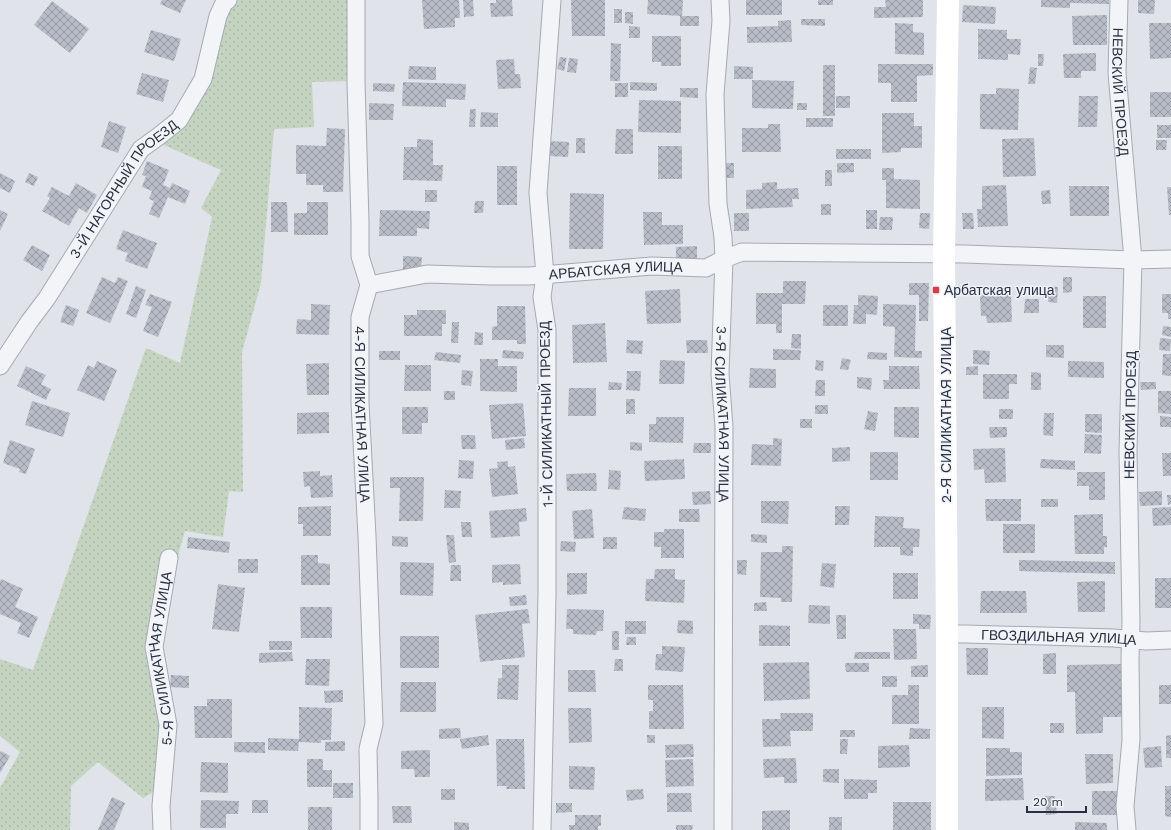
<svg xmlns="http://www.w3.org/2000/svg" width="1171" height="830" font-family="'Work Sans',sans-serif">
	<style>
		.grass { fill: url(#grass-dots) }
		.building { fill: url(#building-cross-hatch) }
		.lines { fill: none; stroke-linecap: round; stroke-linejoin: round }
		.street-casing { stroke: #a5a9b4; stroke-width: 19 }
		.street { stroke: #f3f4f8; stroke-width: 17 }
		.secondary { stroke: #fff; stroke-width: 22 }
		.poi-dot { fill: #d53e4b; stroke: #eff2f7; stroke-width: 1.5 }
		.labels { text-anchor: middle; stroke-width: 3; stroke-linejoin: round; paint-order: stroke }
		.street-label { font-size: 14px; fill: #282f42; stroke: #eff2f7 }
		.poi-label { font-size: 14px; fill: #282f42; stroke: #eff2f7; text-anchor: start }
	</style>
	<defs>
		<pattern id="grass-dots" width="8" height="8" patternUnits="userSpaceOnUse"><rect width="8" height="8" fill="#c4d4c0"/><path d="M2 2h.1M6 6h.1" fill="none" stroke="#a8b6a6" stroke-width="1.8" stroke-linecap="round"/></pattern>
		<pattern id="building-cross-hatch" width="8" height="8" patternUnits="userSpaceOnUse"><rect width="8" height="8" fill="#b7bcc7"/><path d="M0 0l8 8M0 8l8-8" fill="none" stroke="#9599a3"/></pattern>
	</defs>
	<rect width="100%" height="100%" fill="#e0e3ea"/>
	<path class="grass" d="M238 0H352L350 81 312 82 314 127 274 129 261 283 242 352 243 492 229 491 223 537 185 531 168 590 161 646 160 726 157 784 153 792 143 798 98 762 71 786 70 830H0V788L20 752 0 736V659L33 670 146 348 180 363 212 217 201 208 221 170 159 143 186 125 206 83 219 31 231 9Z"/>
	<g class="building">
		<path d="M162 0H186L180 13 160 4Z"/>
		<path d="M422 0H459L460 18H455V27L424 29Z"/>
		<path d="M463 0H473L474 16 464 17Z"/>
		<path d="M496 0H512L513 16 491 17 490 3H496Z"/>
		<path d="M571 0H605V36H572Z"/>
		<path d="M648 0H683L682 16 647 14Z"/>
		<rect x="746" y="0" width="36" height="15"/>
		<rect x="818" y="0" width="15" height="5"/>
		<path d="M885 0H923V17L874 18V7H886Z"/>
		<path d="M1041 0H1109V4L1070 3V8L1041 7Z"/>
		<path d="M1138 0H1155L1154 14 1138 13Z"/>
		<path d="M52 1 89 29 70 53 34 25Z"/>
		<path d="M963 5 996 7 995 24 962 22Z"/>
		<rect x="614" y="9" width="8" height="14"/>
		<path d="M625 12H633V24L625 23Z"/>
		<path d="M1107 15V45H1073L1072 16Z"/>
		<rect x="680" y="16" width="19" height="10"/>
		<path d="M801 19H825V26L801 25Z"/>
		<path d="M791 20 792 42 747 43V27L778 26V21Z"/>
		<path d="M895 23 913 24V32L924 33V55L895 54Z"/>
		<path d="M1149 23H1171V58L1150 59Z"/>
		<path d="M629 26 640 27V38H629Z"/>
		<path d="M978 29 1007 30V39H1021L1020 55 1008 54V60L978 59Z"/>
		<path d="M151 30 181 39 174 61 144 52Z"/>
		<path d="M652 36H681V66H661V62H652Z"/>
		<path d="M611 43 621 44 620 81H610Z"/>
		<path d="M1096 53V71H1081V78H1064L1063 54Z"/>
		<path d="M1038 54H1044L1043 66H1038Z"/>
		<path d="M560 57 567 58 564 71 557 69Z"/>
		<path d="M569 58 578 59 576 73 567 72Z"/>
		<path d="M514 59 515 74H520L521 88 498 89 496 60Z"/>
		<path d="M878 64H933V75L917 76V102H891V83H878Z"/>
		<rect x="823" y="65" width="12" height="51"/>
		<path d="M409 66 436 67V80L408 79Z"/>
		<path d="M734 66 753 67V79H734Z"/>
		<path d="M1030 67 1037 68 1035 84H1028Z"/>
		<path d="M142 73 169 80 163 102 136 94Z"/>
		<path d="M752 80 794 81 793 109 752 108Z"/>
		<path d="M403 82 466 84 465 100 446 99V107L402 106Z"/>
		<path d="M630 82 657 83V91L630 90Z"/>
		<path d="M373 83 395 84 394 92 373 91Z"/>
		<rect x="615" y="83" width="13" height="14"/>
		<path d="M680 88H698V98L680 97Z"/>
		<path d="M996 88 1019 89 1018 130 980 129V94H996Z"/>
		<rect x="1150" y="92" width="21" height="25"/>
		<rect x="836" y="96" width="14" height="12"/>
		<path d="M1079 96H1098L1097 127H1078Z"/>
		<path d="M639 100 681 101V133L638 132Z"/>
		<path d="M369 103 394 104 393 120H369Z"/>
		<rect x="797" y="103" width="10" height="7"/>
		<path d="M470 109H476L475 127H469Z"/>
		<path d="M481 112 498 113V127H480Z"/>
		<path d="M882 113H914V126H922V148H901V152L882 153Z"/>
		<rect x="806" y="118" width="27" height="9"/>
		<path d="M109 121 126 127 118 153 101 147Z"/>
		<path d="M768 124H780L781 152H742V128H768Z"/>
		<rect x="1157" y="125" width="14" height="13"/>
		<path d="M327 128 345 129 343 192H323V185H306V174H296V145L326 146Z"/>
		<path d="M616 129H633V154H615Z"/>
		<rect x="576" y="138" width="9" height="15"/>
		<path d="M1034 138 1036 176 1003 177 1002 139Z"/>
		<path d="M417 139 433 140V165H443L442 181 403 180 404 147H417Z"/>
		<path d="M1156 140H1167L1166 150H1156Z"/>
		<path d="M549 141 569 142 568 157 548 156Z"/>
		<rect x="658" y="146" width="24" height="33"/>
		<rect x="836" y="149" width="35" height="10"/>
		<path d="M147 161 169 170 163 185 170 188 172 183 190 191 185 204 168 197 159 218 149 214 154 201 149 199 152 191 142 187 146 176 142 175Z"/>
		<rect x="723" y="163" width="11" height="15"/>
		<path d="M837 163H854V172L837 173Z"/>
		<rect x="497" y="166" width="20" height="39"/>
		<path d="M882 168H894V179L920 180V209L886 208V180H882Z"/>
		<rect x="825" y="170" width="7" height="16"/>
		<path d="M0 173 15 181 10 193 0 188Z"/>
		<path d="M29 173 38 177 34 186 25 182Z"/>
		<path d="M777 182V189L798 188 799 199H792L793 207 746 209V190L762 189V183Z"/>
		<path d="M76 183 97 195 87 213 79 208 69 226 42 211 50 198 47 196 52 187 69 196Z"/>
		<path d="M1006 185 1008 226 978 227 977 209H982V186Z"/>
		<path d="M1069 186H1109V216H1070Z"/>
		<path d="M1167 187H1171V215H1169Z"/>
		<rect x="425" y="190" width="12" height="12"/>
		<path d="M1050 190 1051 204H1042L1041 191Z"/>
		<path d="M570 193 604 194 603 249H569Z"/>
		<path d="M475 201H484L483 213H474Z"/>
		<path d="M271 202H287L288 232H271Z"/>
		<path d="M307 202H328V235H294V213H307Z"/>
		<rect x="821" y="204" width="10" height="11"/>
		<path d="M0 210 8 214 0 231Z"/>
		<path d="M380 210 430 211 429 229 417 228V236H379Z"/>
		<rect x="866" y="210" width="11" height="19"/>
		<path d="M643 212H662V225H683V244L644 245Z"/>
		<rect x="734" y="213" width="15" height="18"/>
		<path d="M920 213H930L929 229 919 228Z"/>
		<path d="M962 213H973L974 229H963Z"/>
		<path d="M880 217H893L892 230H879Z"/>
		<path d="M123 230 157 243 147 269 125 261 128 253 116 249Z"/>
		<path d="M32 245 50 255 42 271 23 260Z"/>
		<path d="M697 246V261H676V247Z"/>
		<path d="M403 256 422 257 421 269H403Z"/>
		<path d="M102 277 115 283 118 277 128 281 110 323 86 313Z"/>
		<path d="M1063 277H1072V292L1063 293Z"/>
		<path d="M783 281H806L805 304H782V333H776V324H756V293H783Z"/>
		<path d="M909 283H929L928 321H919V295H909Z"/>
		<path d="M136 286 146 290 136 318 126 314Z"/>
		<path d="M1049 286 1058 287 1057 303 1048 302Z"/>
		<path d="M680 289 681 323 647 324 645 291Z"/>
		<path d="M1011 293 1012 322 987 323 986 316H981L980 295Z"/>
		<path d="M150 294 172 302 158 337 143 331 152 307 145 305Z"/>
		<path d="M1162 294H1171V319H1168V313H1162Z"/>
		<path d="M858 295 878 296 877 315 866 314V324H853L854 305H858Z"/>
		<rect x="1083" y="296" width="23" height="32"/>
		<path d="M1025 299H1039V313H1024Z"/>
		<path d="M311 304 330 305 329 335 296 334 297 319 311 320Z"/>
		<path d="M883 304 916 305 915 351H922V358L894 357 895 327 883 326Z"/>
		<path d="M66 305 79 310 73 326 60 322Z"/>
		<rect x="823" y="305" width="25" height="21"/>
		<path d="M497 306H525L526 344H517V340H492V327L497 326Z"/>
		<path d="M417 310H446V324H442V336H404V315H417Z"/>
		<path d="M452 322H459L458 343H451Z"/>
		<path d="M605 323 607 362 573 363 572 325Z"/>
		<path d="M1163 326 1171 327V337L1162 335Z"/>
		<path d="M475 332 483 333V345H474Z"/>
		<path d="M792 334H801V349L791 348Z"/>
		<path d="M1160 338 1171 339 1170 351 1159 350Z"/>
		<path d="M627 340 643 341 642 354 626 353Z"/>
		<path d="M686 340H707L708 353H687Z"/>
		<path d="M1046 345H1064V358L1046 357Z"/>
		<path d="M773 349 801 350 800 360H773Z"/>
		<path d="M503 350 524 352 523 359 502 358Z"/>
		<path d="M973 350 990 351 989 365 973 364Z"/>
		<rect x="379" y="351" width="21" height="9"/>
		<path d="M436 352 461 355 460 363 434 360Z"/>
		<path d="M868 352 887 353V360L867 359Z"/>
		<path d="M1163 354H1171V376L1162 375Z"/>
		<path d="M842 358 851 360 848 370 840 369Z"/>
		<path d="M480 359H498V366H517V392L480 391Z"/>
		<path d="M660 360 685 361 684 384H659Z"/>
		<path d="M816 360 824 361 823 371 815 370Z"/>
		<path d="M97 361 117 370 104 401 77 390 88 365 94 368Z"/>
		<path d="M1068 361 1104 362V378L1068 377Z"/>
		<path d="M329 363V395H307L306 364Z"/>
		<path d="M405 365H431V391H404Z"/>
		<path d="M26 366 46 375 41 384 51 389 46 400 17 386Z"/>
		<path d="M889 366H919L920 389H884L883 380H889Z"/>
		<path d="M978 366V375H966V367Z"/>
		<path d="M750 368 776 369V388H749Z"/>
		<path d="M462 370 473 371 471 386 461 385Z"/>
		<path d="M627 371H641L640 391 626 390Z"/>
		<path d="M1031 372 1041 373V390H1031Z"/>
		<path d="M983 374H1017V384H1009V399H983Z"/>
		<path d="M857 377 872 378 871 390 857 388Z"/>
		<path d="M816 380H825V396H815Z"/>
		<path d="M609 382 622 383 621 390H608Z"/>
		<path d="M1140 382H1156V389L1141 390Z"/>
		<path d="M569 388H596V416H568Z"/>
		<rect x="444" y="391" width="11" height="9"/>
		<path d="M1158 391H1171V414L1158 413Z"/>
		<rect x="626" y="399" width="9" height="15"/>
		<path d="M32 401 70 413 63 437 25 425Z"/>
		<path d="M523 403 526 436 492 439 489 405Z"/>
		<rect x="815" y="405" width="13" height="9"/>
		<path d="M402 407H428V423H422V434H402Z"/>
		<path d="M894 407H919V438L894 437Z"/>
		<rect x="999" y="409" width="14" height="10"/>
		<path d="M868 411 878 413 875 431 864 429Z"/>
		<path d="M329 412V433L297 434V413Z"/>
		<path d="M1044 413H1054L1053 436 1043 435Z"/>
		<path d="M1085 414H1102V433L1085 432Z"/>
		<path d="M1160 416 1171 417V427H1160Z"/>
		<path d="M656 417H684L683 443 649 442V424H656Z"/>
		<rect x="800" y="419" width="12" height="9"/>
		<path d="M989 427H1007V437L990 438Z"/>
		<path d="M1085 434 1102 435 1101 454 1084 453Z"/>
		<path d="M461 435H475L476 449H462Z"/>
		<path d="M524 438 525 448 506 450 505 440Z"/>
		<path d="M773 438 782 439 781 466 751 465 752 444 773 445Z"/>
		<path d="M10 440 35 449 26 474 19 472 20 469 3 463Z"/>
		<path d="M630 442 642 443V451L630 450Z"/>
		<path d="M694 443H711V453H693Z"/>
		<path d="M850 447V461L832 462V448Z"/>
		<path d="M1005 448 1006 482 985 483 984 469 974 470 973 449Z"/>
		<rect x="870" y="452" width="28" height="28"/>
		<path d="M1162 453H1171V476H1163Z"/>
		<path d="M684 459 685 479 645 481 644 461Z"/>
		<path d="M1041 459 1075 461V470L1040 468Z"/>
		<path d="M459 460 474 461 473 479 458 478Z"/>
		<path d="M508 461V467L515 466 518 494 492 497 489 469 498 468 497 462Z"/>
		<path d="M609 470 621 471 620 490 608 489Z"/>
		<path d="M320 471V476L332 475 333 497 311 498 310 486 304 487 303 472Z"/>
		<path d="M1077 472H1105V500H1089V486H1077Z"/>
		<path d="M596 473 597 491H567L566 474Z"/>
		<path d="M390 477H424L423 521H399L400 488H390Z"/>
		<path d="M445 490 461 491 460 508H444Z"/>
		<path d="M710 491 711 504 693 505 692 492Z"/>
		<path d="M1162 491V505L1140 506 1139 492Z"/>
		<path d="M1167 495H1171V504L1168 505Z"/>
		<path d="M985 499H1021V521H986Z"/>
		<rect x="1041" y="499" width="17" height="8"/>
		<path d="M761 501H789L788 524 761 523Z"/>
		<path d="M331 506V536H303V524H298V507Z"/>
		<path d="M835 506H850L849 525H835Z"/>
		<path d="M624 507 646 509 645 521 622 519Z"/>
		<path d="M1171 507V525L1153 526 1152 508Z"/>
		<path d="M526 508 527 521 519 522 520 536 491 538 489 511Z"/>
		<path d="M592 509 594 538 574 539 572 511Z"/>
		<path d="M679 509H699L700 522H679Z"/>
		<path d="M1103 514V536H1107V547H1104V554H1075L1074 515Z"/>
		<path d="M875 516 904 517 903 528 920 529 919 547H913V556L900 555V547H874Z"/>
		<path d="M461 522H471L472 537H462Z"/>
		<rect x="1003" y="524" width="32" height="29"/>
		<path d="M664 529H684V558H661V547H654V532H664Z"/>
		<path d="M751 534 767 535V543L751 542Z"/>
		<path d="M446 535H454L456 562 449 563Z"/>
		<path d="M392 536 408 537V547L392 546Z"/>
		<path d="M188 537 230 542 229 553 187 548Z"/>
		<rect x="603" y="537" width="14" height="12"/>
		<path d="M561 541 576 542 575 552 560 551Z"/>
		<path d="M782 546H793L792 602H781V598L760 597 761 552H782Z"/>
		<path d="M301 555H318V563L330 564V585H301Z"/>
		<rect x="238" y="559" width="20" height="14"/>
		<path d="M737 560H747L746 575 737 574Z"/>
		<path d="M1019 560 1115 562V574L1019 571Z"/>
		<path d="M400 562 434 563 433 596 400 595Z"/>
		<path d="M822 563 836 564 834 588 820 586Z"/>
		<path d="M520 564 521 584 503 585V582L492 583V565Z"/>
		<path d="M451 565H461V581H450Z"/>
		<path d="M655 569H675V579L685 580 684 603 645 601 646 579H654Z"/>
		<path d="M567 573H587V594L567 595Z"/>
		<rect x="893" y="573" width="25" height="26"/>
		<rect x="1155" y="578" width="16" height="30"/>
		<path d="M1 579 23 589 15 607 38 617 29 638 17 633 21 623 0 614V581Z"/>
		<path d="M1105 581V612H1078L1077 582Z"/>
		<path d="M218 584 245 588 239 632 212 629Z"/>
		<path d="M981 591H1026L1027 613H980Z"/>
		<path d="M526 595 527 605 510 606 509 597Z"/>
		<path d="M766 602 767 611H754V603Z"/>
		<path d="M809 605 830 606V624L808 623Z"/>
		<path d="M300 607H332V638H301Z"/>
		<path d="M528 609 530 623 522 624 525 657 480 662 475 615Z"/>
		<path d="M567 609 604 610 603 631H597L596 635 573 634V629H566Z"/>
		<path d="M913 614 931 615 930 629H919V624H913Z"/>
		<path d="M836 615H846V639H837Z"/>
		<path d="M678 620 693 621V634L677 633Z"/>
		<rect x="625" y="621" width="21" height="13"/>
		<path d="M759 625 790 626V646H759Z"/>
		<path d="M893 629H916L917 659 894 660Z"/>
		<rect x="612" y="631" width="7" height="19"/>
		<rect x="400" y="636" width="39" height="32"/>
		<path d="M627 637H636V645H626Z"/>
		<rect x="269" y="641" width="23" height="9"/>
		<path d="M662 646 685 647 683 672 655 670 656 654H662Z"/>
		<path d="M966 648H988V675H967Z"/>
		<path d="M292 652 293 661 259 663V653Z"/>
		<path d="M855 652H890V659H854Z"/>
		<path d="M1056 653V674H1043V654Z"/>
		<path d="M306 659H330L329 686 305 685Z"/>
		<path d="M615 659H623V671H614Z"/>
		<path d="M809 662 810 699 764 701 763 663Z"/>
		<path d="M845 663H869V672H846Z"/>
		<path d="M1123 664 1124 717H1103V733L1076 734 1075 692H1067V665Z"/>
		<path d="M502 665H519L518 700 497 699 498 678H502Z"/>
		<path d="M928 665V677H911V666Z"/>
		<path d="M568 670H595L596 692H568Z"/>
		<path d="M171 675 189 676V688L170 687Z"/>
		<rect x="882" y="676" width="15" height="11"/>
		<path d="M401 682H436V712H400Z"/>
		<path d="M648 685H683L684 729H649V711H653V700H648Z"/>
		<path d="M908 685H919V724H892V695H908Z"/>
		<rect x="1159" y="685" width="12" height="19"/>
		<path d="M343 690V702L325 703 324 691Z"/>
		<path d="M207 699H232V738H195L194 706H207Z"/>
		<path d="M299 707 332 708 331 740H321V743L299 742 298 751 268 750V738L299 739Z"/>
		<path d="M982 707H1004V739L982 738Z"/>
		<path d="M568 708H591L592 742 569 743Z"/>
		<path d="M780 713H813V731H790L791 746 763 747 762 719H781Z"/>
		<rect x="1050" y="723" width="14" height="10"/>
		<path d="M460 728 461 738 439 739V729Z"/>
		<path d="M910 728 930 729V739H909Z"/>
		<rect x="840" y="730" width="15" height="7"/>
		<path d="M488 735 489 745 462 749 460 739Z"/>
		<rect x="647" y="735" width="8" height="8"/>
		<path d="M1171 735V758H1166V736Z"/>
		<path d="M496 739H524L525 789H506L507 786H497Z"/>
		<path d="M840 739H848L847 754H840Z"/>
		<path d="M345 741V751H325V742Z"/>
		<path d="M234 742H265V753L234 752Z"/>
		<path d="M693 744 694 757 666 758 665 745Z"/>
		<path d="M909 745 910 767 878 768V746Z"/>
		<path d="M1161 746 1162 767 1145 768 1143 748Z"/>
		<path d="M986 748H1010V752H1022V775L986 776Z"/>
		<path d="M430 750V777H415L414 769H401V751Z"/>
		<path d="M1 751 10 756 0 773V753Z"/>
		<path d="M1085 754H1113V783L1086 784Z"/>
		<path d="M796 758 797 783H784V777L764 778 763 759Z"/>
		<path d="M307 759H323V770H332V787H307Z"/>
		<path d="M693 759 694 786 666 787 665 760Z"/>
		<path d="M201 762 228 763V793L200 792Z"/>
		<path d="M569 766 595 767 594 790 569 789Z"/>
		<path d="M823 769H839V783L823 782Z"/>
		<path d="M1023 778 1024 800 985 801V779Z"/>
		<path d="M844 779 877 780V793H868V799H844Z"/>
		<rect x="333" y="783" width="20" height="15"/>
		<path d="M1165 786H1171V817L1165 816Z"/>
		<rect x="441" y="789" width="14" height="11"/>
		<path d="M643 789 644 799 627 801 626 790Z"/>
		<rect x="1092" y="791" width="26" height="24"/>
		<path d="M667 793H691L692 812H667Z"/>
		<path d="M1045 796H1055L1057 814 1046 815Z"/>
		<path d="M112 797 125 803 114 830H98Z"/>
		<path d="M201 800 239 801 238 814H226V828H200Z"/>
		<rect x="252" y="800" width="16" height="13"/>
		<rect x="893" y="802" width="38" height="28"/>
		<path d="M556 803H572V812L556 813Z"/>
		<path d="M392 806H411L412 823H393Z"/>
		<rect x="308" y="807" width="24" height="23"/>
		<path d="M790 810V830H762V811Z"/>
		<path d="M575 815H601V826H598V830H569V825H575Z"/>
		<rect x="829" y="817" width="13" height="13"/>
		<path d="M454 822 469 823V830H454Z"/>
		<path d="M1075 822 1107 823V830H1075Z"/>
		<path d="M676 825H693L692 830H676Z"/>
	</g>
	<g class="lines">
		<defs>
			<g id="street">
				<path id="s1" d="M356 0V82L360 222V256L369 285 360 317V403L367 536 374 724 368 749 369 799V830"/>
				<path id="s2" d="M720 0 721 21 715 94 718 204 723 237 724 259 720 374 724 427 723 830"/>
				<path id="s3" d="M1119 0 1117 73 1133 260 1128 451 1131 622 1130 659 1131 740 1125 806 1127 830"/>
				<path id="s4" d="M369 285 427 274 492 276H529L652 266 706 268 724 259 742 252 965 254 1133 260 1171 259"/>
				<path id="s5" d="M0 366 29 322 47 298 141 149 159 136 179 120 203 79 218 16 224 3 228 0"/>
				<path id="s6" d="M947 634H965L1114 638 1146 641 1171 640"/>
				<path id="s7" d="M162 830 161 806 168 725 154 647 169 558"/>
				<path d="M542 830 547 594V330L542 297 545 275 538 193 552 0"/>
			</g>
		</defs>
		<use href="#street" class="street-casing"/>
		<use href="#street" class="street"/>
		<path class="secondary" d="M947 830V634L944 254 948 0"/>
	</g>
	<rect class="poi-dot" x="932" y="286" width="8" height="8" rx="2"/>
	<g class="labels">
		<g class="street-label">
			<text dy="5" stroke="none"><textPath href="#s3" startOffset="92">НЕВСКИЙ ПРОЕЗД</textPath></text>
			<text dy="5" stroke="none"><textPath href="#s5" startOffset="217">3-Й НАГОРНЫЙ ПРОЕЗД</textPath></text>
			<text dy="5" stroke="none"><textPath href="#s4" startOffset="248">АРБАТСКАЯ УЛИЦА</textPath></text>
			<text dy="5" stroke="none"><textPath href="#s1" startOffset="417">4-Я СИЛИКАТНАЯ УЛИЦА</textPath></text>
			<text transform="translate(546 414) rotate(-91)" y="5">1-Й СИЛИКАТНЫЙ ПРОЕЗД</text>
			<text dy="5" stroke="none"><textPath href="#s2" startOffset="415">3-Я СИЛИКАТНАЯ УЛИЦА</textPath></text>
			<text transform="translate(946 415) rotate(-90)" y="5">2-Я СИЛИКАТНАЯ УЛИЦА</text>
			<text transform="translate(1130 415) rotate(-89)" y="5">НЕВСКИЙ ПРОЕЗД</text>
			<text dy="5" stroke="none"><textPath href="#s6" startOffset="112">ГВОЗДИЛЬНАЯ УЛИЦА</textPath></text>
			<text dy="5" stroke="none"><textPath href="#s7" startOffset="173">5-Я СИЛИКАТНАЯ УЛИЦА</textPath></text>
		</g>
		<g class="poi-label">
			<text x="944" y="295">Арбатская улица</text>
		</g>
	</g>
	<path d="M1027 806v6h59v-6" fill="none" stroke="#282f42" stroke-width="2"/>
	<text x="1033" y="806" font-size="12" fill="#282f42" stroke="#eff2f7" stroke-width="3" paint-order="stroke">20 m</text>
</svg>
